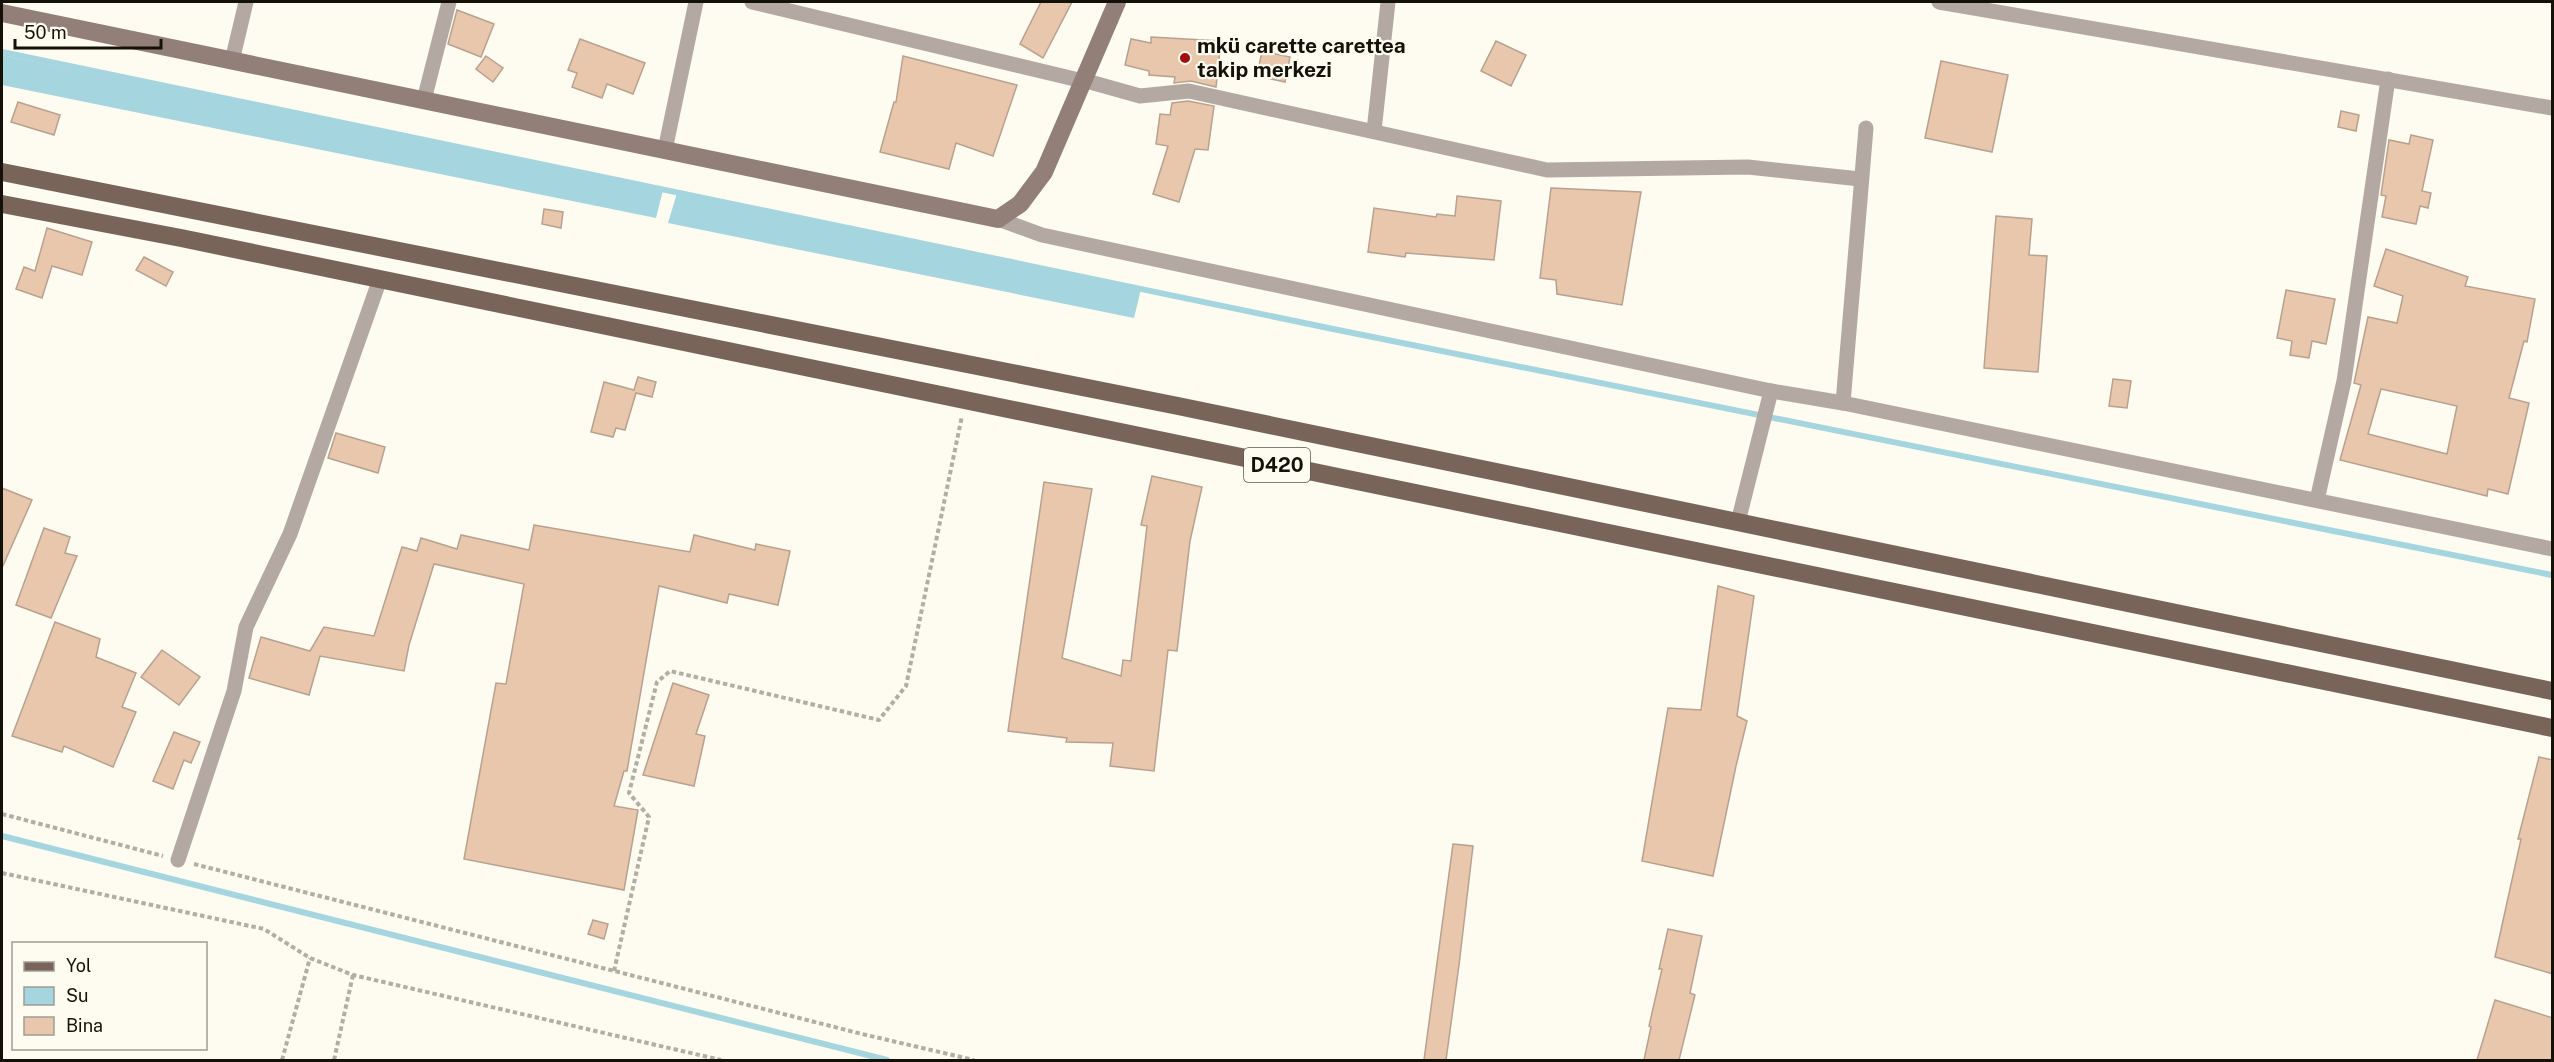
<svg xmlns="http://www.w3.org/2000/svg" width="2554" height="1062" font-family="'Public Sans',sans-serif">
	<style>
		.water { fill: #a5d5de }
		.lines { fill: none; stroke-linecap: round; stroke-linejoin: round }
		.stream { stroke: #a5d5de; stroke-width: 6 }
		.building { fill: #e8c7ad; stroke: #b8a18f; stroke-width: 1.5; fill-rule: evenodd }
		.path { stroke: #b1aea4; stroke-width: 4; stroke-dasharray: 4.5 3; stroke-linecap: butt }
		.street { stroke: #b4a8a2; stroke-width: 15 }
		.secondary { stroke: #928078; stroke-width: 18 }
		.primary { stroke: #79645a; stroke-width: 18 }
		.poi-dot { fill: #a30c0b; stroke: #fefbf0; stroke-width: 2 }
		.labels { text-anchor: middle; stroke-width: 4.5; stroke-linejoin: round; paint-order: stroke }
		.shield { fill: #fefbf0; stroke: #5a574e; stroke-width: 1.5 }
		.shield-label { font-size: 20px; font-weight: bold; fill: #141108 }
		.poi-label { font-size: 21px; font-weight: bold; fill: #141108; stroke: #fefbf0; text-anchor: start }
	</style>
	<rect width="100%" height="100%" fill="#fefbf0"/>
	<g class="water">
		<path d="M2 55 663 190 656 218 2 85Z"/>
		<path d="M677 193 1141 289 1134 318 668 223Z"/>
	</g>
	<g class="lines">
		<g class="stream">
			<path d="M2 52 1338 330 2552 575"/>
			<path d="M2 836 887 1060"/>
		</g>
	</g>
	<g class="building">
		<path d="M1041 2H1072L1043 58 1020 44Z"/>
		<path d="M457 10 494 24 481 57 448 44Z"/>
		<path d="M1151 37 1221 41 1216 87 1191 81 1174 83 1175 77 1149 75V71L1125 65 1131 39 1151 43Z"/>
		<path d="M580 39 645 63 633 94 607 84 602 98 572 87 577 73 568 70Z"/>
		<path d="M1496 41 1526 55 1511 86 1481 71Z"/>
		<path d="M1262 51 1290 57 1285 82 1257 76Z"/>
		<path d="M486 56 503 68 493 82 476 69Z"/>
		<path d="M903 56 1017 85 993 156 956 143 949 169 880 152 894 102H896Z"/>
		<path d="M1941 61 2008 75 1992 152 1925 138Z"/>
		<path d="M1188 101 1214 106 1208 150 1195 149 1179 202 1153 194 1168 146 1156 144 1160 114 1170 115 1172 103Z"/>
		<path d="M18 102 60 115 54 135 11 122Z"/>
		<path d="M2341 111 2359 115 2356 131 2338 127Z"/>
		<path d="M2411 135 2433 140 2422 191 2431 193 2428 208 2420 206 2416 224 2382 217 2386 196 2381 195 2389 140 2409 144Z"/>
		<path d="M1551 188 1641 192 1622 305 1557 294 1556 280 1540 278Z"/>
		<path d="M1457 196 1501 201 1494 260 1406 253 1405 257 1368 252 1374 208 1436 217 1437 214 1455 216Z"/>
		<path d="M544 209 563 212 561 228 542 224Z"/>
		<path d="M1996 216 2032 219 2029 255 2047 256 2038 372 1984 368Z"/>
		<path d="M47 228 92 242 82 275 52 266 42 298 16 289 24 267 35 271Z"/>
		<path d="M2386 249 2468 277 2465 286 2535 299 2527 342 2524 341 2509 398 2529 403 2508 494 2488 489 2487 496 2340 460 2361 385 2354 383 2368 317 2397 323 2403 296 2374 286ZM2381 389 2457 406 2447 454 2368 434Z"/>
		<path d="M144 257 173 272 166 286 136 270Z"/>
		<path d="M2286 290 2335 299 2326 344 2312 341 2309 358 2290 355 2292 341 2277 338Z"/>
		<path d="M638 377 656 382 652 397 636 393 625 430 616 428 613 437 591 432 604 382 634 390Z"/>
		<path d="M2113 379 2131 381 2127 408 2109 406Z"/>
		<path d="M336 433 385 447 378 473 328 458Z"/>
		<path d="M1152 476 1202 487 1190 541 1177 651 1168 650 1154 771 1110 766 1113 743 1066 742 1067 738 1008 731 1044 482 1092 489 1062 658 1121 676 1123 660 1131 661 1147 526 1141 525Z"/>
		<path d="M2 488 32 500 2 568Z"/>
		<path d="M534 525 690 552 694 535 755 550 756 544 790 551 778 605 729 594 727 603 659 586 627 771H624L614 806 638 810 624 890 464 859 496 683 506 684 524 584 434 564 409 645 404 671 320 656 309 695 249 678 261 637 310 651 324 627 374 636 402 547 417 551 421 538 457 549 461 535 529 550Z"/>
		<path d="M44 528 70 537 65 553 77 556 51 618 16 605Z"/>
		<path d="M1718 586 1754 596 1737 716 1747 721 1736 766 1713 876 1642 861 1668 708 1701 710Z"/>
		<path d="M55 622 100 639 96 657 136 673 122 707 136 712 113 767 64 746 62 752 12 736Z"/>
		<path d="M162 650 200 677 179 705 141 677Z"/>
		<path d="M673 683 709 695 696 734 705 736 694 786 643 775Z"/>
		<path d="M174 732 200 742 191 763 184 760 173 789 153 781Z"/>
		<path d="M2539 757 2553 760V974L2495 957 2521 839H2518Z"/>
		<path d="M1453 844 1473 846 1459 965 1446 1060H1424Z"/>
		<path d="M593 920 608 924 604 939 588 934Z"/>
		<path d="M1668 929 1702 936 1690 993 1695 995 1679 1060H1644L1651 1027 1649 1026 1662 969H1659Z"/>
		<path d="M2495 1000 2553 1018V1060H2477Z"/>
	</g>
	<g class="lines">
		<g class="path">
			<path d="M2 814 163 856"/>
			<path d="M194 864 862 1034 974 1060"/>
			<path d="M2 873 264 929 310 958 353 975 721 1060"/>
			<path d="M614 971 649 817 629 793 657 682 670 671 879 720 906 686 962 416"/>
			<path d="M282 1060 310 958"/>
			<path d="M334 1060 353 975"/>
		</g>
		<g class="street">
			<path d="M752 2 1083 81"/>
			<path d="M1939 2 2552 108"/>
			<path d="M232 61 246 2"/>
			<path d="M1083 80 1140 96 1189 91 1547 170 1748 167 1860 179"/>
			<path d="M424 100 449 2"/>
			<path d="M1374 131 1388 2"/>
			<path d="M665 150 696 2"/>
			<path d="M998 219 1042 235 1771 391 1843 403 2552 549"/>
			<path d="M1843 403 1866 128"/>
			<path d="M2317 500 2344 381 2388 79"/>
			<path d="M1738 522 1771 391"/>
			<path d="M178 860 234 691 246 627 290 534 380 279"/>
		</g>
		<path class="secondary" d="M2 13 998 219 1020 204 1044 172 1117 2"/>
		<g class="primary">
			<path d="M2 172 1178 406 2552 691"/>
			<path d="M2 204 181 238 2552 728"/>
		</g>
	</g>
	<circle class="poi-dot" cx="1185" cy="58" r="6"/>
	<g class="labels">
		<rect class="shield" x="1244" y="448" width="66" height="34" rx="4.5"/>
		<g class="shield-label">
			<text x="1277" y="472">D420</text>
		</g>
		<g class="poi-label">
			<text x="1197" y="53">mkü carette carettea<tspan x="1197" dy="24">takip merkezi</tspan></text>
		</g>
	</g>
	<rect width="2554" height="1062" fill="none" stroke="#141108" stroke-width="6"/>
	<rect x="12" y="942" width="195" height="108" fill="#fefbf0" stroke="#a09d93" stroke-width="1.5"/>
	<rect x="24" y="962" width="30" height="9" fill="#79645a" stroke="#a09d93" stroke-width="1.5"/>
	<text x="66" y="972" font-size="18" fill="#141108">Yol</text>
	<rect x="24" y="987" width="30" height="18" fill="#a5d5de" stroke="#a09d93" stroke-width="1.5"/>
	<text x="66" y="1002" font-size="18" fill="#141108">Su</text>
	<rect x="24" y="1017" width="30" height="18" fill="#e8c7ad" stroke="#a09d93" stroke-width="1.5"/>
	<text x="66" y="1032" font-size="18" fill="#141108">Bina</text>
	<path d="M15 39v9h146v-9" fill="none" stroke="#141108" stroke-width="3"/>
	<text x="24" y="39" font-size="18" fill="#141108" stroke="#fefbf0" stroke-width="4.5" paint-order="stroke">50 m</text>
</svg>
